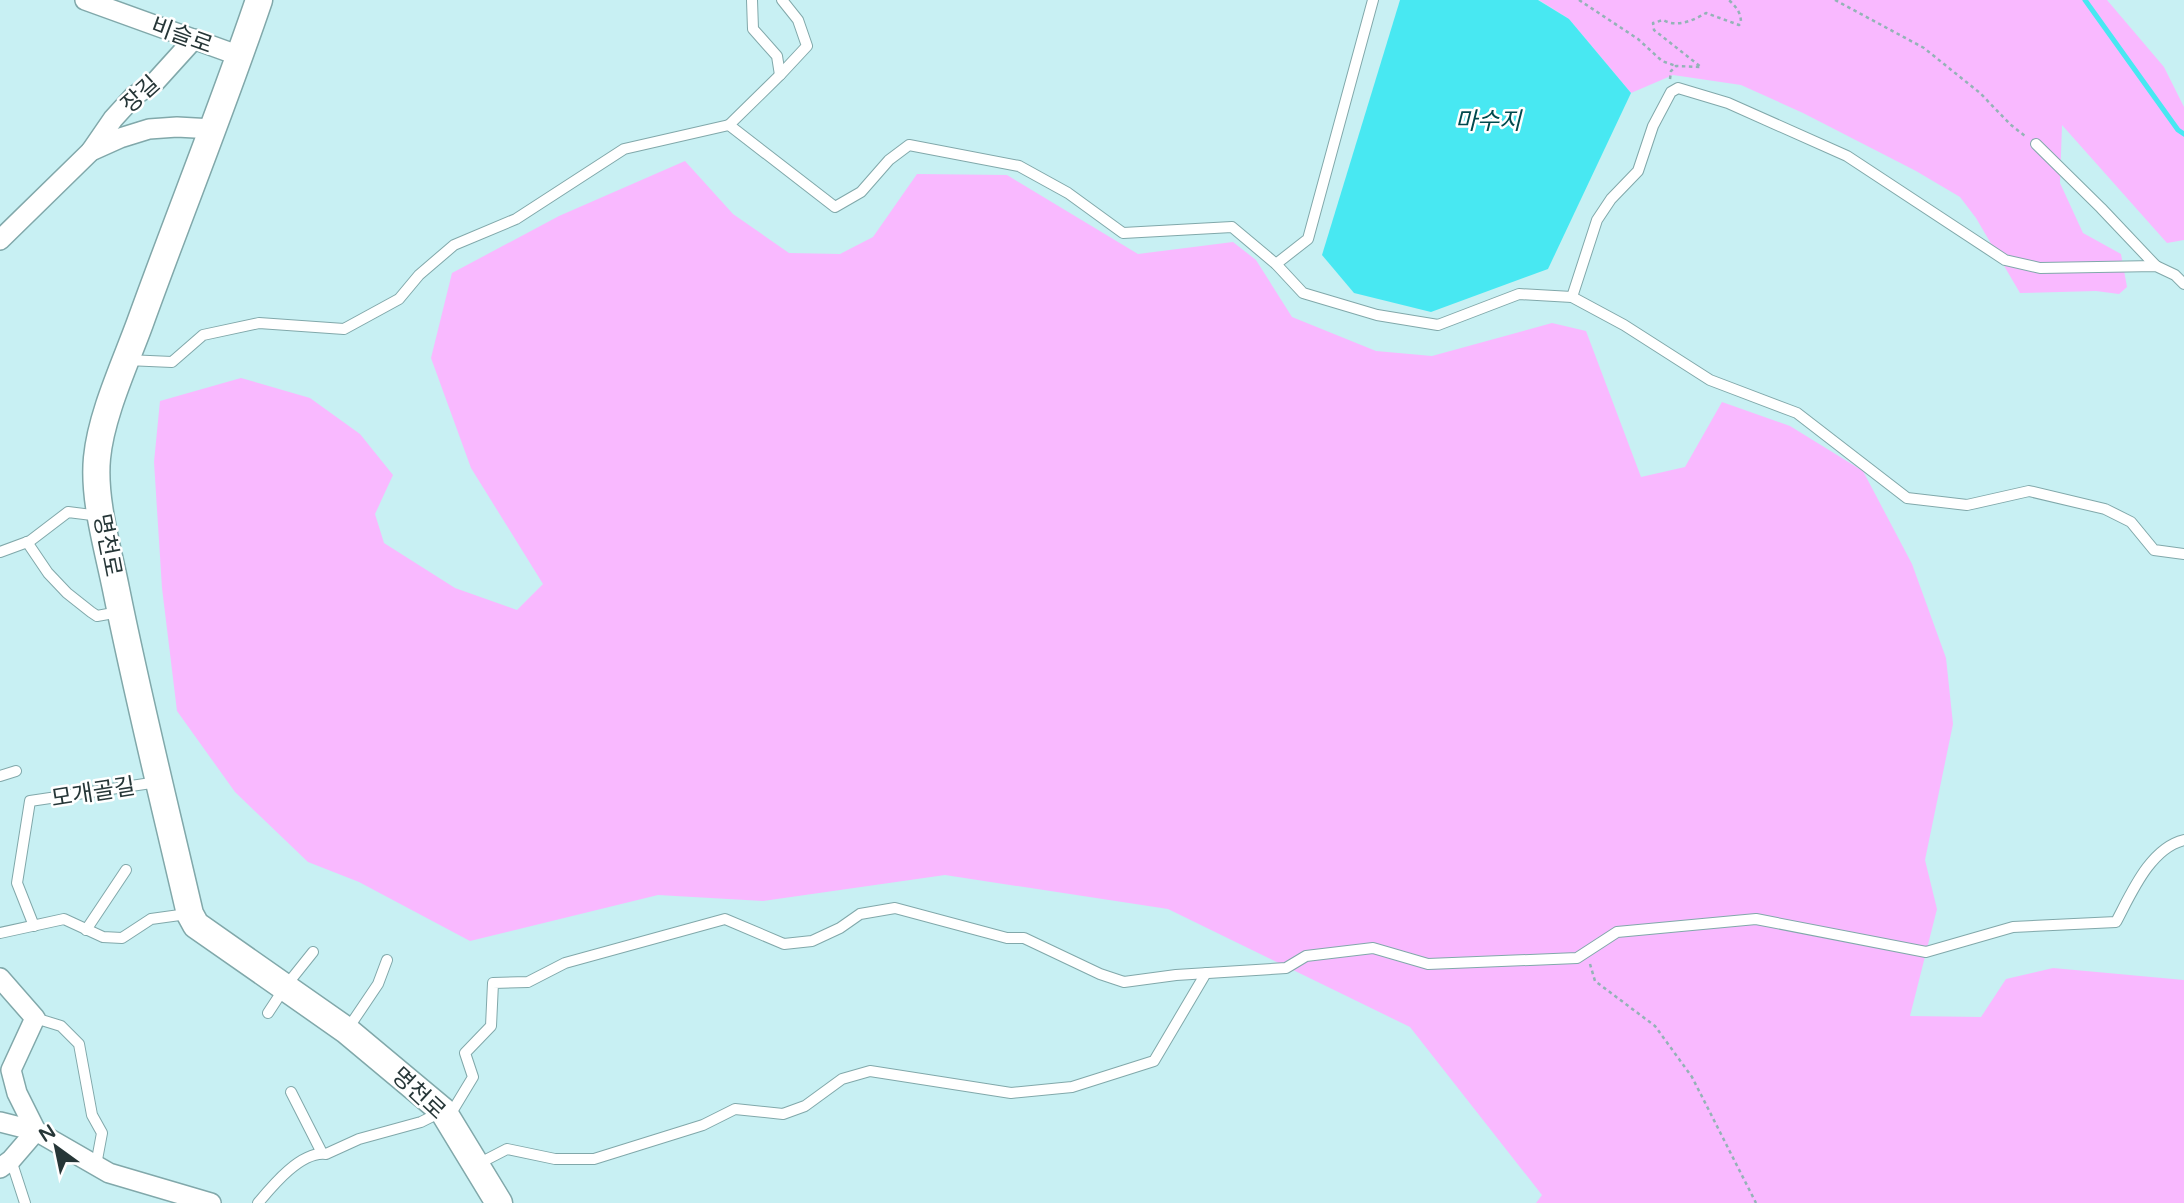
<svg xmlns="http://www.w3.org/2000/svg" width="2184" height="1203" font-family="'Varela Round','Noto Sans KR',sans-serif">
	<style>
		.green { fill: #f9b9ff }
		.water { fill: #48e8f2 }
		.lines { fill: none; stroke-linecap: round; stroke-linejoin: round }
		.stream { stroke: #48e8f2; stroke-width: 5 }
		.lane-casing { stroke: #81a8aa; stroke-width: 12 }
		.street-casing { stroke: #81a8aa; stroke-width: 22 }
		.secondary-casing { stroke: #81a8aa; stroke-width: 29 }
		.path { stroke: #93b3b6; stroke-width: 2.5; stroke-dasharray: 3.5 3.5; stroke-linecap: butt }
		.lane { stroke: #fff; stroke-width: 10 }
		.street { stroke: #fff; stroke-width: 19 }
		.secondary { stroke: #fff; stroke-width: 26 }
		.labels { text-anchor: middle; stroke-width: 5; stroke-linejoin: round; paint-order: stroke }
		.street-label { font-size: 23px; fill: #263637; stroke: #fff }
		.water-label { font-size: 24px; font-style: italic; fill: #004a4e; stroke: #fff }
	</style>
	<rect width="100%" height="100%" fill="#c8f0f3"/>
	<g class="green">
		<path d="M1539 0H2107L2164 67 2184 107V240L2167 243 2062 125 2060 183 2083 233 2121 254 2127 287 2119 294 2096 291 2020 293 1976 218 1960 197 1916 171 1803 113 1741 85 1673 75 1631 93 1569 19Z"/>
		<path d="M685 161 733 214 789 253 840 254 873 237 917 174 1007 175 1138 254 1233 242 1256 260 1292 317 1376 351 1432 356 1552 323 1586 331 1641 477 1685 467 1722 402 1790 426 1863 471 1912 564 1946 658 1953 724 1925 860 1937 909 1910 1016 1981 1017 2006 979 2053 968 2184 980V1203H1536L1542 1195 1410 1027 1168 909 945 875 763 901 658 895 470 941 359 882 308 862 235 792 177 711 162 588 154 462 160 401 241 378 310 398 360 434 393 475 375 514 384 543 455 588 517 610 543 584 471 468 431 358 452 273 559 216Z"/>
	</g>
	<path class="water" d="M1400 0H1538L1569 19 1631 93 1548 269 1431 312 1354 293 1322 255Z"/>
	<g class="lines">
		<path class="stream" d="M2085 0 2178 130 2184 134"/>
		<defs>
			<g id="lane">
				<path d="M752 0 753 29 777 56 780 75"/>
				<path d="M729 125 780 75 807 46 798 20 782 0"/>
				<path d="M2036 144 2101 208 2156 266"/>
				<path d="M1276 264 1308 239 1373 0"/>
				<path d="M1572 297 1597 220 1611 199 1638 171 1653 126 1671 92 1678 88 1728 103 1847 156 2005 260 2040 268 2156 266 2175 275 2184 284"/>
				<path d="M127 360 172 362 203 335 259 323 344 329 399 299 419 275 454 245 516 219 624 149 729 125 835 207 861 192 889 160 909 145 1019 166 1068 193 1123 233 1232 227 1276 264 1303 293 1377 315 1438 325 1519 294 1572 297 1624 325 1710 380 1797 413 1907 498 1967 505 2029 491 2105 509 2131 522 2154 550 2184 554"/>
				<path d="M27 542 48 573 67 593 91 612 97 616 119 612"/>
				<path d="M0 552 30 541 68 512 100 516"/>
				<path d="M0 776 16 771"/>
				<path d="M34 926 17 883 30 801 158 782"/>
				<path d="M86 930 126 870"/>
				<path d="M0 933 64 919 103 937 122 938 151 919 187 914"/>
				<path d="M268 1013 285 987 313 952"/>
				<path d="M35 1018 61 1026 79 1044 92 1115 102 1133 96 1165"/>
				<path d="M347 1030 378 984 387 960"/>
				<path d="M291 1092 322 1153"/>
				<path d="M450 1115 473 1077 465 1053 491 1026 493 983 528 982 565 963 725 919 784 944 812 941 840 928 860 914 895 908 1007 938H1024L1100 974 1124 982 1176 975 1286 968 1306 956 1373 948 1428 964 1577 958 1617 932 1756 919 1926 952 2013 927 2116 922C2131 894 2150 848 2184 840"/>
				<path d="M11 1160 25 1203"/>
				<path d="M476 1165 507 1149 555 1159H594L703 1125 735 1109 783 1114 805 1106 842 1079 870 1071 1011 1093 1072 1087 1154 1061 1206 973"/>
				<path d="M258 1203C273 1185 301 1151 326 1154L359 1139 421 1122 441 1112"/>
			</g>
			<g id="street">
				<path d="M85 0 240 56"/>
				<path d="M91 151 113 119 134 96 156 81 194 39"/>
				<path d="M0 240 91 151 120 138 149 129 177 127 213 129"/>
				<path d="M0 978 35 1018 11 1070 17 1093 36 1131"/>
				<path d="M0 1122 36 1131 109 1173 211 1203"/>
				<path d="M0 1168 11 1160 36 1131"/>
			</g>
			<path id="secondary" d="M259 0C222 109 179 215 140 323 125 364 101 415 97 458 93 499 108 549 116 589 138 698 165 806 190 914L196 925 346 1030 443 1111 499 1203"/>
		</defs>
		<use href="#lane" class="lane-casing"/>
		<use href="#street" class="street-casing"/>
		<use href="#secondary" class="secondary-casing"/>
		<g class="path">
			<path d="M1579 0 1638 39 1662 61 1676 66"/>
			<path d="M1835 0 1924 48 1980 93 2011 125 2025 136"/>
			<path d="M1670 79 1671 71 1676 66 1701 67 1654 30 1653 23 1663 20C1677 28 1694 20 1706 13L1739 25 1741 23C1741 12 1736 7 1729 0"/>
			<path d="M1590 964 1595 981 1655 1026 1692 1077 1756 1203"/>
		</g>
		<use href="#lane" class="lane"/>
		<use href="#street" class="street"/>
		<use href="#secondary" class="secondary"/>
	</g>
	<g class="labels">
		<g class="street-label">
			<text transform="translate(182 35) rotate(20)" y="8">비슬로</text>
			<text transform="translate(140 94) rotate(-42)" y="8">장길</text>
			<text transform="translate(108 545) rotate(79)" y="8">명천로</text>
			<text transform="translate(93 792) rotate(-9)" y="8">모개골길</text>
			<text transform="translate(419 1093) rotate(43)" y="8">명천로</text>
		</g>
		<g class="water-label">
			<text x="1488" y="129">마수지</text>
		</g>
	</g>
	<g transform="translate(56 1147) rotate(327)" stroke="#ffffff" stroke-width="5" paint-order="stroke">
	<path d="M0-5L12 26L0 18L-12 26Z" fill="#263637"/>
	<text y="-10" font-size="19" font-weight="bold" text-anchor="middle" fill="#263637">N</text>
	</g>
</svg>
